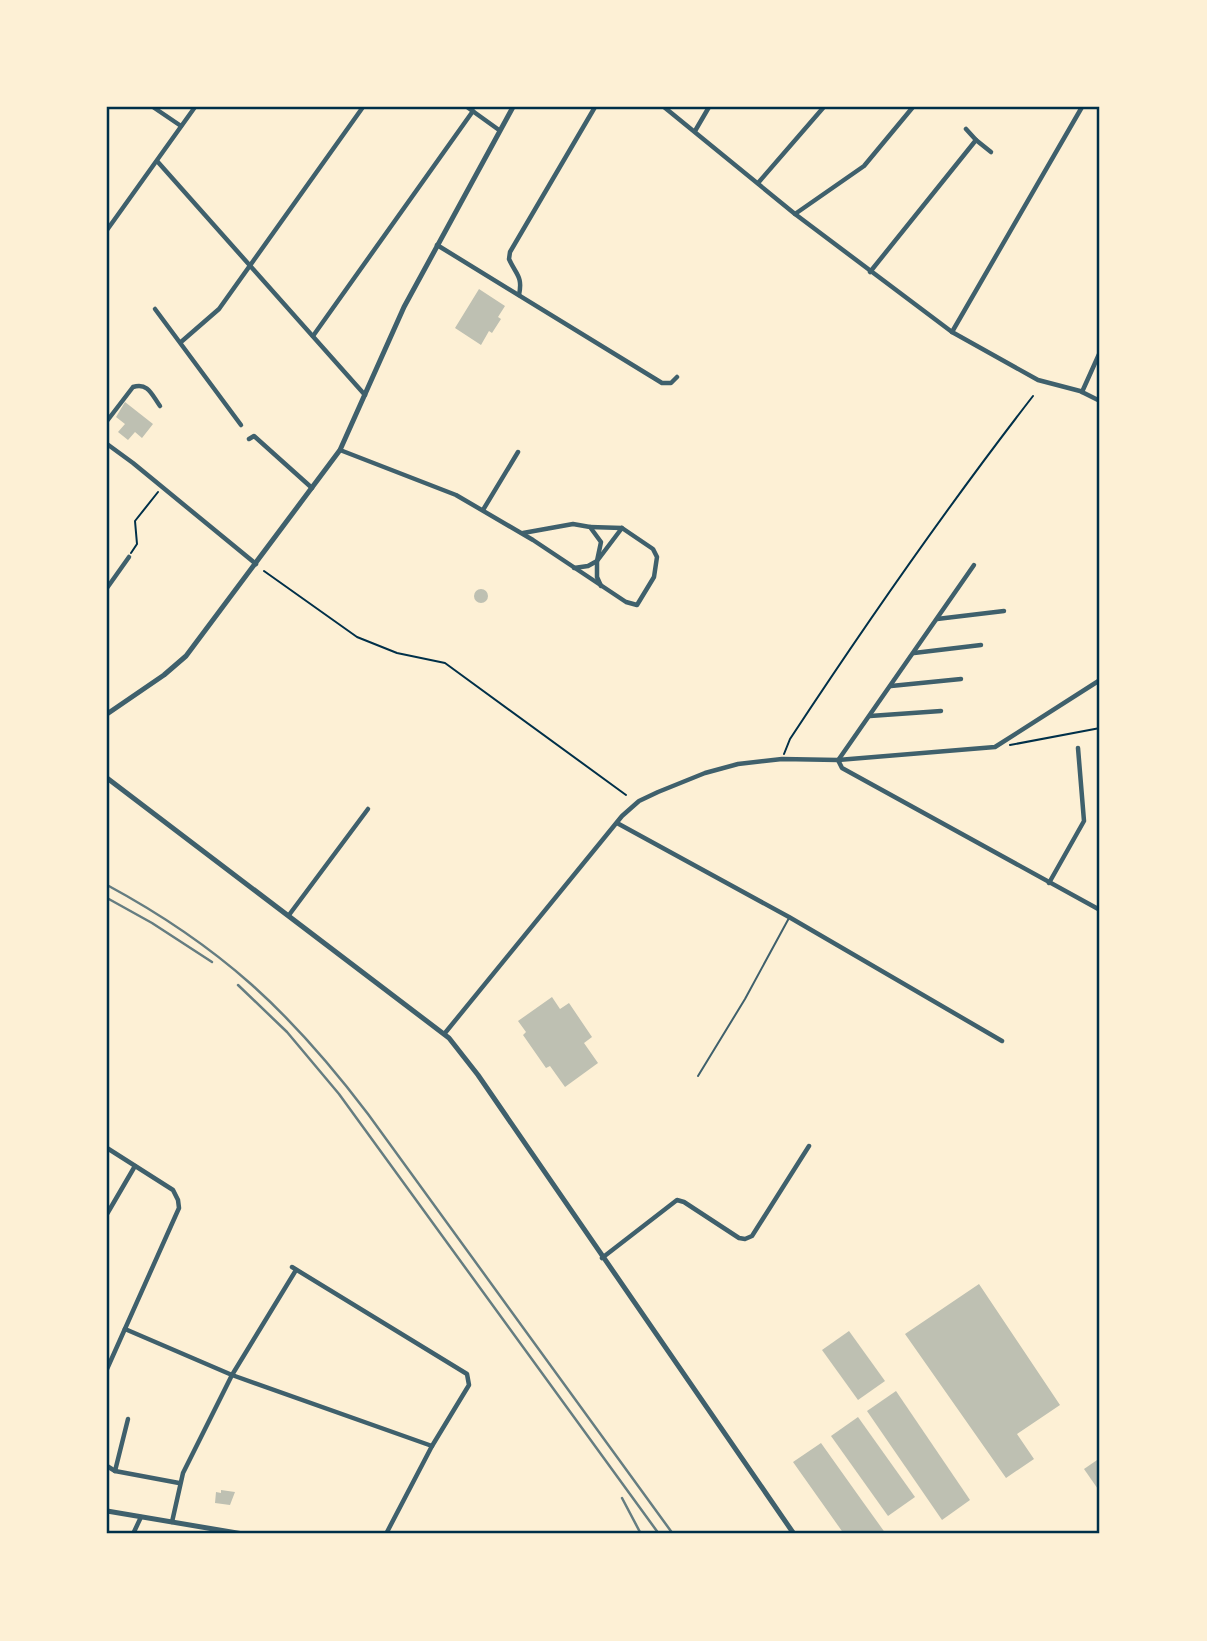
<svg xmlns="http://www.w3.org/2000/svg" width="1207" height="1641" font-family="'Nunito Sans',sans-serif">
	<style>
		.building { fill: #bec0b2 }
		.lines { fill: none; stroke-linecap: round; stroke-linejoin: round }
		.path { stroke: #003049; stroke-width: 2 }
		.service { stroke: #3f606c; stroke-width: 2 }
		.minor { stroke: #3f606c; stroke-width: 4.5 }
		.tertiary { stroke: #3f606c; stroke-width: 5 }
		.rail { stroke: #657d81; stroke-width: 2.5 }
		.neatline { fill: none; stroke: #003049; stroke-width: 2.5 }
	</style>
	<rect width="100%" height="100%" fill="#fdf0d5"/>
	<g class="building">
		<path d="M479 289 505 306 498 317 501 319 492 333 489 331 481 345 455 328Z"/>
		<path d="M125 402 153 424 142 438 135 432 128 440 118 432 125 424 116 417Z"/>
		<circle cx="481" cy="596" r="7"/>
		<path d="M552 997 560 1009 569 1003 592 1037 584 1043 598 1063 565 1087 550 1066 546 1068 523 1035 526 1032 518 1021Z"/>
		<path d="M979 1284 1060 1405 1017 1434 1034 1459 1006 1478 905 1334Z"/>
		<path d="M849 1331 885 1381 858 1400 822 1350Z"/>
		<path d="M896 1391 970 1500 942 1520 867 1411Z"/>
		<path d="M858 1417 915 1497 888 1516 831 1436Z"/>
		<path d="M821 1443 863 1502 886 1534H844L793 1462Z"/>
		<path d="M1100 1458V1492L1084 1469Z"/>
		<path d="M221 1490 235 1492 230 1505 215 1503 216 1492 221 1493Z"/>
	</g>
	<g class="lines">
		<g class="path">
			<path d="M131 553 137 544 135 521 158 492"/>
			<path d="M264 571 357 637 397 653 445 663 626 795"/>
			<path d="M1010 745 1100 728"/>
			<path d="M784 754 790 739C867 622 947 507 1033 396"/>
		</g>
		<path class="service" d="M698 1076 745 999 789 918"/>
		<g class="minor">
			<path d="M153 107 181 126"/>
			<path d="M467 107 499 130"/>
			<path d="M664 107 795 214 952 332 1038 380 1080 391 1100 401"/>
			<path d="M695 131 709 107"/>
			<path d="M976 140 991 152"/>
			<path d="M157 161 365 395"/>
			<path d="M758 183 823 108"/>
			<path d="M795 214 864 166 913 107"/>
			<path d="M107 230 195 107"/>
			<path d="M437 245 662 383H671L677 377"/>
			<path d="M870 272 976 140 966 129"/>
			<path d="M519 295C523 276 516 275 509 259L510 252 595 107"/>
			<path d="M155 309 241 425"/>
			<path d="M952 332 1082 107"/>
			<path d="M313 336 473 111"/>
			<path d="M181 342 219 309 363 107"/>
			<path d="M1082 392 1100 352"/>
			<path d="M107 421 133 387C148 382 152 395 160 406"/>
			<path d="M249 439 254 436 312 488"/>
			<path d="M107 444 133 463 256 564"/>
			<path d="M340 450 456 495 533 540 626 602 637 605 654 577 657 557 653 549 622 528 590 527"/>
			<path d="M483 510 518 452"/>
			<path d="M523 533 573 524 590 527 601 542 597 561 588 566 574 568"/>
			<path d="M601 586 597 577V561L622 528"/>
			<path d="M107 588 129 557"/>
			<path d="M937 619 1004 611"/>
			<path d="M914 653 981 645"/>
			<path d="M891 686 961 679"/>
			<path d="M870 716 941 711"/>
			<path d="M839 759 974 565"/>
			<path d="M838 760 842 768 1100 910"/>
			<path d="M617 823 789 917 1002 1041"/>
			<path d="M1049 883 1084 821 1078 748"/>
			<path d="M289 915 368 809"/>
			<path d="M445 1033 622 816 639 801 658 792 705 773 738 764 782 759 838 760 995 747 1100 680"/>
			<path d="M107 1148 173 1190 178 1200 179 1208 107 1369"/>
			<path d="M107 1214 135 1166"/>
			<path d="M602 1258 677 1200 684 1202 739 1238 745 1239 752 1236 809 1146"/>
			<path d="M292 1267 467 1374 469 1385 432 1446 386 1534"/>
			<path d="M125 1329 232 1375 432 1446"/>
			<path d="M107 1466 115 1471 179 1483"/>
			<path d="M115 1471 128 1419"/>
			<path d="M172 1522 183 1473 232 1375 296 1270"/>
			<path d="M133 1534 141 1517"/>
		</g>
		<g class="tertiary">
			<path d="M107 714 164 675 186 656 340 450 404 307 513 107"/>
			<path d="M107 778 449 1038 478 1075 794 1534"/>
			<path d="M107 1511 243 1534"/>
		</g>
		<g class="rail">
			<path d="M107 885C220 946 290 1011 368 1114L673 1534"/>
			<path d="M107 898 152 923 212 962"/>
			<path d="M238 985 287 1032 339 1094 659 1534"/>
			<path d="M622 1498 641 1534"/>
		</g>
	</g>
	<rect width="1207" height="1641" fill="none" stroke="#fdf0d5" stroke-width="217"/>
	<rect x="108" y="108" width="990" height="1424" class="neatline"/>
</svg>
